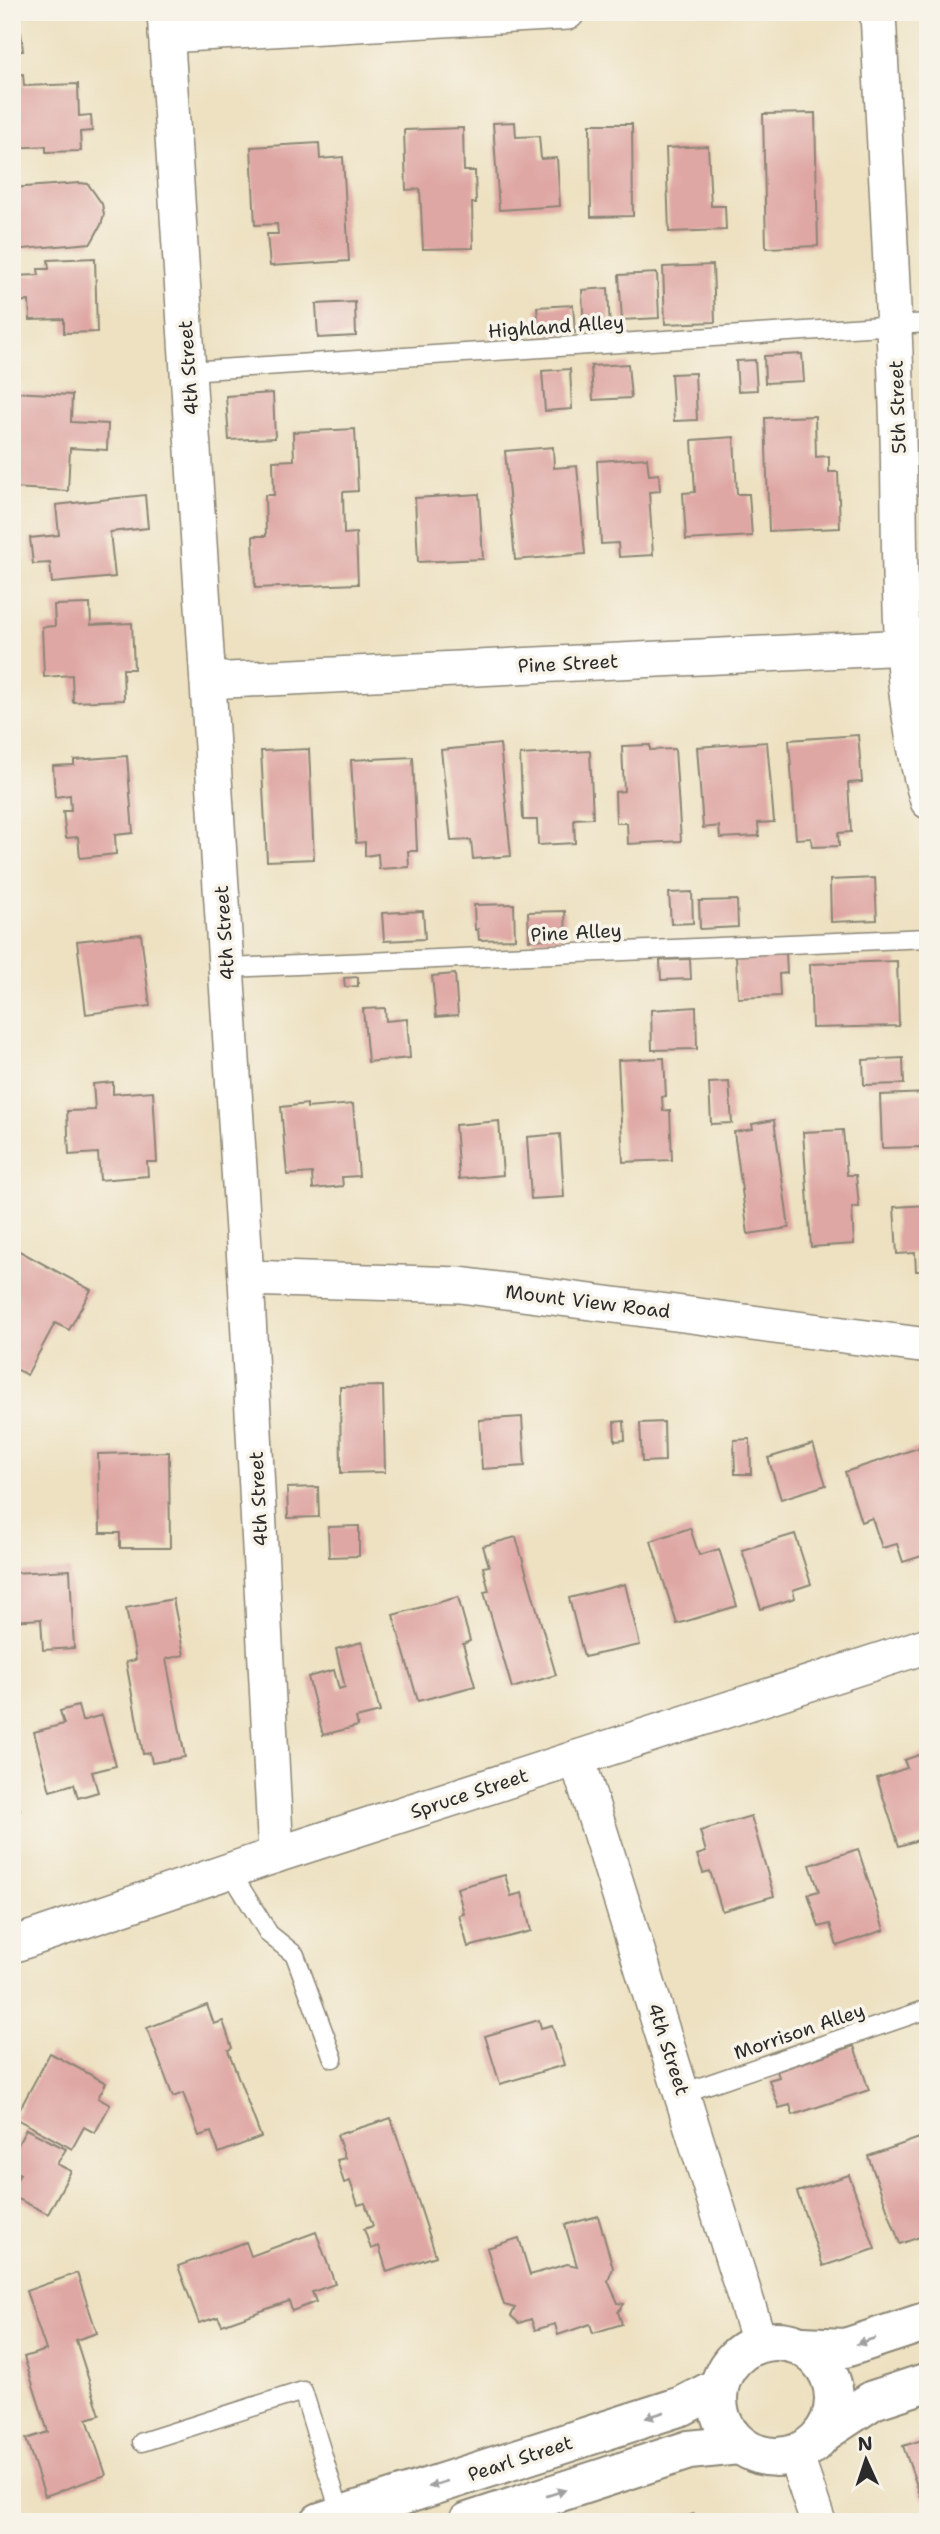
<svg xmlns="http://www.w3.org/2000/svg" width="940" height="2534" font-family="'Shantell Sans',sans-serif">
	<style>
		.building { fill: #dfa7a4 }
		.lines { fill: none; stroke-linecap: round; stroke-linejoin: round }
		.service-casing { stroke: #8c8676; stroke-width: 21 }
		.minor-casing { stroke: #8c8676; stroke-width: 38 }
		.tertiary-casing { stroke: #8c8676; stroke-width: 42 }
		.service { stroke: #fff; stroke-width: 18 }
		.minor { stroke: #fff; stroke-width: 35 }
		.tertiary { stroke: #fff; stroke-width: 38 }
		.oneway { fill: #a0a0a0 }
		.labels { text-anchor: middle; stroke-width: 7; stroke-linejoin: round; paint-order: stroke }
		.street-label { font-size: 19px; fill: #2b2b2b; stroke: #f7f3e8 }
	</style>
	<rect width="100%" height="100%" fill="#f7f3e8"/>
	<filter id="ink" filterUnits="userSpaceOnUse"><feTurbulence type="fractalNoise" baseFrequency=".0143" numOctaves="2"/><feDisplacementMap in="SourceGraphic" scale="14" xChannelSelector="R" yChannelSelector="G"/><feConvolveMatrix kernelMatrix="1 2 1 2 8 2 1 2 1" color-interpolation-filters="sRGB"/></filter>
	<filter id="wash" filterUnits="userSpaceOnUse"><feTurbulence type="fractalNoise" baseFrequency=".00686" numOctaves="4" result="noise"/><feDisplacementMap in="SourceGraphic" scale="28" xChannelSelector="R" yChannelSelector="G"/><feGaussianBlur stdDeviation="1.57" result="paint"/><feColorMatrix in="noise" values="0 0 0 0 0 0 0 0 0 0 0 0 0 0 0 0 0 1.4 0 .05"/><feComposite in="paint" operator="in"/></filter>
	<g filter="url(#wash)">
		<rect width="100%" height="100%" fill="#ede1c1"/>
		<g id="blocks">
			<g class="building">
				<path d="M12 12H36L37 14 12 16Z"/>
				<path d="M21 32 23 51H12V33Z"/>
				<path d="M23 74 24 86 78 84 79 116 91 115 92 131 80 132 81 151 46 152V146L12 148V75Z"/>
				<path d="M815 113 818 246 766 248 763 114Z"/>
				<path d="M515 122 516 137 539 136 541 159 557 158 560 206 499 210 493 123Z"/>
				<path d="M590 124H632L633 216 591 217Z"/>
				<path d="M463 128 464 171H475L476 203H472L473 248 423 249 420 189 406 190 404 130Z"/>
				<path d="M319 143 320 159 343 157 349 261 270 266 267 234H278L277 224 255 225 251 147Z"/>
				<path d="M708 146 711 206H725L726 230 669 232 666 148Z"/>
				<path d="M80 183 88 184 102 204 104 214 101 225 91 243 12 250V188Z"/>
				<path d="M95 258 97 332 64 333V319L30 320 29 301 12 302V276L39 275 38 269H49L48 260Z"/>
				<path d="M713 265 715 322 665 324 663 267Z"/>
				<path d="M657 273 659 318 622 320 619 275Z"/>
				<path d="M608 288 610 331 584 332 582 290Z"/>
				<path d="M355 302 356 336 318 338 316 304Z"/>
				<path d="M573 305 575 333 539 335 537 307Z"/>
				<path d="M802 354 804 381 765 383 764 356Z"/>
				<path d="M755 360 757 390 738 391 736 361Z"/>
				<path d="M628 364 631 398 593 400 591 366Z"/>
				<path d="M570 369 572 409 545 411 542 371Z"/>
				<path d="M695 373 697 420 674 421 671 374Z"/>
				<path d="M12 392 72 395 71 422 108 424 107 450 70 448 68 491 12 488Z"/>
				<path d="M273 393 275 438 229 440 226 396Z"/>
				<path d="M815 416 816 457 829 456V472H838L840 528 769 531 765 418Z"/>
				<path d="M355 429 358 491 343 492 344 534 356 533 358 584 255 588 253 536H266L265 495H274L273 461 294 460 293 432Z"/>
				<path d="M734 437 737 494H749L752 536 686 540 683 493 695 492 692 440Z"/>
				<path d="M553 447 554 468 577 466 585 554 515 560 505 451Z"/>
				<path d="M647 458 649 475 659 474 660 491 649 492 653 555 619 557 618 543 601 544 597 461Z"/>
				<path d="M479 494 483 559 418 562 415 498Z"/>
				<path d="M145 495 148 528 110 532 115 577 52 583 50 563 33 564 30 538 59 535 56 505Z"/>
				<path d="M90 604 91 625 132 623 134 669H123L124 700 73 702 72 675 44 677 42 627 55 626 54 605Z"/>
				<path d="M858 735 862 782 848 783 851 832 838 833 839 846 812 847 811 838 796 839 789 740Z"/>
				<path d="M767 742 774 822 758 823 759 836 720 838 719 826 703 828 697 747Z"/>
				<path d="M500 744 511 856 473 859 471 840 451 841 441 750Z"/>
				<path d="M650 745V750L675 749 681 841 628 844 627 823H616L615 792 624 791 622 746Z"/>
				<path d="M309 749 314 859 267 861 261 751Z"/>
				<path d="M590 751 593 818 574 819 575 843 538 845 537 820H523L520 755Z"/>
				<path d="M127 756 133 833 115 835 116 854 80 858 78 837 66 838 63 811H71L70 795 55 797 53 766 74 765V760Z"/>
				<path d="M413 757 417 851H408L409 867 379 869 378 854 365 856V842L356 843 351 760Z"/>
				<path d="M875 878 877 920 831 922 830 880Z"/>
				<path d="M692 892 693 923 671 924 669 893Z"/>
				<path d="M737 900 738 927 700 929 699 901Z"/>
				<path d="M514 904 515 939 479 940 478 929 475 930 474 905Z"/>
				<path d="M423 911 425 939 384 941 382 913Z"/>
				<path d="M565 911 566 938 529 940 528 912Z"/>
				<path d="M141 934 150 1006 86 1014 77 941Z"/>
				<path d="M786 953 787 973 779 974 780 996 738 998 736 955Z"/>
				<path d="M690 959 691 979 661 980 660 960Z"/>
				<path d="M897 961 899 1026 812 1028 810 964Z"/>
				<path d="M455 974 458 1015 436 1017 432 976Z"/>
				<path d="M358 977V986L345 987 344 978Z"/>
				<path d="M696 1007 697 1049 652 1050 651 1010Z"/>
				<path d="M385 1008 386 1021 407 1019 410 1058 368 1062 363 1009Z"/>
				<path d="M664 1058 666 1096 662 1097 663 1111 670 1110 672 1160 623 1162 618 1060Z"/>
				<path d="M903 1058 904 1084 864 1085 863 1060Z"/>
				<path d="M113 1082V1094L153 1091 157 1162H147L148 1176 100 1180 98 1153 69 1155 67 1111 95 1110 93 1084Z"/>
				<path d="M729 1082 732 1123 711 1124 709 1083Z"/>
				<path d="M928 1093V1165H923L922 1147 882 1148 880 1095Z"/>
				<path d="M307 1104V1108L353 1104 359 1176 342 1177 343 1186 313 1189 312 1173 287 1175 281 1107Z"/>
				<path d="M774 1120 789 1228 748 1234 734 1132 753 1129 752 1124Z"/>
				<path d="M499 1121 503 1175 459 1179 455 1125Z"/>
				<path d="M843 1130 847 1175H856L859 1207H852L854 1244 811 1247 803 1132Z"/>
				<path d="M560 1134 564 1197 531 1199 527 1137Z"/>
				<path d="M928 1205V1271H916L915 1253 897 1254 894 1207Z"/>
				<path d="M12 1247 91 1290 69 1330 55 1323 27 1375 12 1367Z"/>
				<path d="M383 1386 385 1472 341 1473 340 1387Z"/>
				<path d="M522 1417 525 1466 482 1469 479 1420Z"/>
				<path d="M624 1421 625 1440 615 1441 614 1422Z"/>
				<path d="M664 1422 665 1461 642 1462 640 1423Z"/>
				<path d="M750 1439 751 1474H735L734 1440Z"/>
				<path d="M813 1444 826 1485 781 1499 768 1458Z"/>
				<path d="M918 1448 928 1477V1554L903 1562 897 1544 882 1548 872 1518 861 1522 845 1472Z"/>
				<path d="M169 1452 170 1548H120V1533H100L98 1454Z"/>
				<path d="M318 1487 319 1517 288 1518 287 1488Z"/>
				<path d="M359 1526V1556L329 1557 328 1527Z"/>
				<path d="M690 1528 699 1555 719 1549 737 1606 677 1624 651 1541Z"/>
				<path d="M795 1534 811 1584 793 1590 795 1598 761 1609 742 1550Z"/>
				<path d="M516 1537 556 1675 512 1688 484 1592 489 1591 483 1567 489 1566 483 1546Z"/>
				<path d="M70 1570 74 1648 43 1650 41 1619 12 1621V1573Z"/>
				<path d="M625 1584 640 1645 584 1657 569 1598Z"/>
				<path d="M458 1597 470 1641 463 1644 475 1686 418 1701 393 1615Z"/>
				<path d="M173 1599 184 1655 166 1659 185 1757 152 1763 150 1753 143 1754 126 1662 136 1660 126 1608Z"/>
				<path d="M362 1642 380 1712 356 1718 358 1726 323 1735 308 1677 334 1670 339 1689 345 1687 336 1649Z"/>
				<path d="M78 1706 82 1721 102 1715 116 1766 92 1772 98 1792 78 1798 74 1784 50 1791 34 1732 64 1724 60 1711Z"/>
				<path d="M928 1752V1837L899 1846 877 1778 907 1768 904 1760Z"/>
				<path d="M12 1786 20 1810 12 1813Z"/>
				<path d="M751 1816 774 1896 722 1911 710 1871 703 1873 697 1855 706 1852 700 1831Z"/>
				<path d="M858 1849 884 1930 837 1946 830 1924 819 1927 808 1894 819 1891 810 1865Z"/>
				<path d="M505 1875 511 1896 522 1893 531 1931 468 1947 459 1915 464 1914 457 1888Z"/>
				<path d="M207 2005 214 2024 223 2021 232 2048 228 2050 261 2137 219 2153 211 2132 199 2136 183 2093 173 2097 147 2028Z"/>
				<path d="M539 2020 541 2028 552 2025 564 2065 500 2084 485 2036Z"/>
				<path d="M854 2046 869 2090 793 2115 790 2105 779 2108 769 2080 779 2077 777 2071Z"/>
				<path d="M50 2053 106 2083 98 2098 110 2105 95 2133 84 2127 72 2149 15 2118Z"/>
				<path d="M391 2118 436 2256 387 2272 379 2246 371 2249 364 2229 373 2226 365 2203 358 2205 350 2181 344 2183 337 2160 345 2158 337 2135Z"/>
				<path d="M26 2129 66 2149 57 2164 71 2171 48 2214 12 2196V2188L20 2174 12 2170V2156Z"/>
				<path d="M928 2135V2234L900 2244 868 2156Z"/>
				<path d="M849 2175 875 2249 823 2266 797 2192Z"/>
				<path d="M598 2216 613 2268 608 2281 618 2303 624 2304 618 2312 622 2324 593 2333 590 2324 558 2335 555 2324 535 2330 531 2319 519 2323 511 2316 515 2308 504 2305 487 2248 519 2238 530 2275 567 2264 577 2266 565 2225Z"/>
				<path d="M316 2232 335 2284 312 2292 316 2302 292 2311 289 2301 222 2325 218 2317 199 2323 178 2266 246 2242 251 2256Z"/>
				<path d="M77 2273 97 2333 76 2340 100 2415 87 2419 106 2475 45 2496 26 2439 48 2432 24 2357 46 2350 26 2291Z"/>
				<path d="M928 2438V2498L922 2500 903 2446Z"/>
				<path d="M694 2514 696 2522H671V2521Z"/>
			</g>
		</g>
	</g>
	<g filter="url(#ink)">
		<use href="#blocks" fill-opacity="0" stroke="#8c8676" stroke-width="2"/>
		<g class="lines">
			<defs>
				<g id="service">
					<path d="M188 371 928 323"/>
					<path d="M227 968 928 938"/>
					<path d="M230 1871 269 1934 295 1955 333 2058"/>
					<path d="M683 2093 928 2009"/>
					<path d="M142 2442 303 2391 341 2515"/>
				</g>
				<g id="minor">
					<path d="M165 12 246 1278 276 1855"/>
					<path d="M878 12C885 154 894 295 898 437 901 556 894 686 928 801"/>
					<path d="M166 35 567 12"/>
					<path d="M208 681 928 646"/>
					<path d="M246 1278 460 1285 928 1346"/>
					<path d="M577 1758 759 2342"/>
					<path d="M12 1945 276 1855 928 1645"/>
					<path d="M795 2454 818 2522"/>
				</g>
				<g id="tertiary">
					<circle cx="776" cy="2399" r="58"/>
					<path d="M803 2346 845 2348 928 2321"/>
					<path d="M823 2433 873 2400 928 2382"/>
					<path d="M320 2522 682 2406 717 2388"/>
					<path d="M468 2522 689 2450 739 2445"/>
				</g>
			</defs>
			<use href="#service" class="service-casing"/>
			<use href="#minor" class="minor-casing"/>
			<use href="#tertiary" class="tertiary-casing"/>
			<use href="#service" class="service"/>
			<use href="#minor" class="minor"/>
			<use href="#tertiary" class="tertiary"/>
		</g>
		<defs><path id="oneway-solid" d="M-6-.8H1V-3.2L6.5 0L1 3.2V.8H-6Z" transform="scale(1.75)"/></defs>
		<g class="oneway">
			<use href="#oneway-solid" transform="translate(866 2341) rotate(162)"/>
			<use href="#oneway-solid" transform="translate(655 2415) rotate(162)"/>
			<use href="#oneway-solid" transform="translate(438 2484) rotate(162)"/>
			<use href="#oneway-solid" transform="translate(556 2493) rotate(-18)"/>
		</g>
	</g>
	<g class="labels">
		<g class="street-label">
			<text transform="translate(556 326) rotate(-4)" y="7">Highland Alley</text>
			<text transform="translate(188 368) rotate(-94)" y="7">4th Street</text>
			<text transform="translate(897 407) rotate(-92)" y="7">5th Street</text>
			<text transform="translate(568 663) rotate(-3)" y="7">Pine Street</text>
			<text transform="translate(576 932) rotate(-3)" y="7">Pine Alley</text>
			<text transform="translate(224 933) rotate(-94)" y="7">4th Street</text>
			<text transform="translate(588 1301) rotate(7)" y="7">Mount View Road</text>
			<text transform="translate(258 1499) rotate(-93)" y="7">4th Street</text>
			<text transform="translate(469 1793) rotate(-18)" y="7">Spruce Street</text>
			<text transform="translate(799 2031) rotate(-19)" y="7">Morrison Alley</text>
			<text transform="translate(669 2049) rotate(72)" y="7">4th Street</text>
			<text transform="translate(520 2458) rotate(-18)" y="7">Pearl Street</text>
		</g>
	</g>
	<rect width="940" height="2534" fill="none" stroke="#f7f3e8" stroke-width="42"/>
	<g transform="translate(866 2460) rotate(357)" stroke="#f7f3e8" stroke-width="5" paint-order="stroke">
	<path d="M0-5L12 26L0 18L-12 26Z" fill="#2b2b2b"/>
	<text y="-10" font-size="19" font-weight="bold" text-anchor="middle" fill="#2b2b2b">N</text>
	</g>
</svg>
